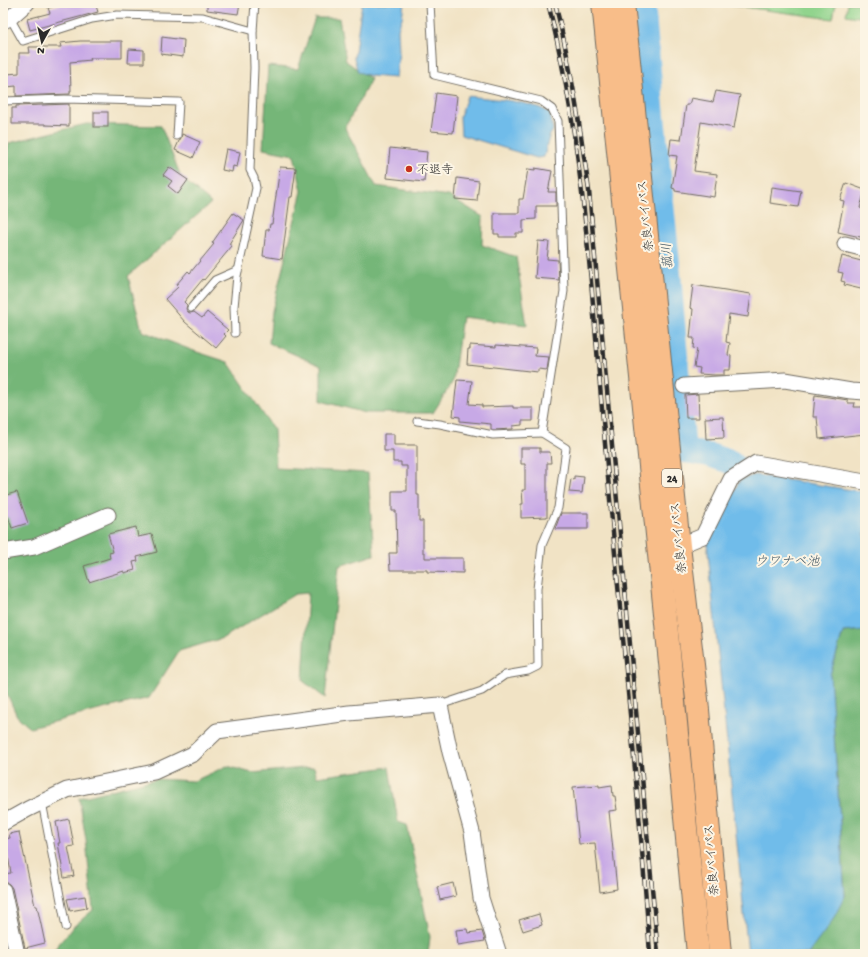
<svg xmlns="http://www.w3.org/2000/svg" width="868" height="957" font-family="'Gochi Hand','Klee One',sans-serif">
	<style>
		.green { fill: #91d48d; stroke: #5e805c }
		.forest { fill: #74b678; stroke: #507052 }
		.water { fill: #70bcea; stroke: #4e748a }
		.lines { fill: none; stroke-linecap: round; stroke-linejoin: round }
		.river { stroke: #70bcea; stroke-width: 24 }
		.building { fill: #c7a9e6 }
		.service-casing { stroke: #706b61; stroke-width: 9 }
		.minor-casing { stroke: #706b61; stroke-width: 17 }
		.trunk-casing { stroke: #706b61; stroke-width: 24 }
		.service { stroke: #fff; stroke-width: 7 }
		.minor { stroke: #fff; stroke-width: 15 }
		.trunk { stroke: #f8bd89; stroke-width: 22 }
		.rail-casing { stroke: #2b2b2b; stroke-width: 4.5 }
		.rail { stroke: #fcf5e5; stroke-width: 3; stroke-dasharray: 9; stroke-linecap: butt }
		.poi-dot { fill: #c8321e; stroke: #fcf5e5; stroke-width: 1.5 }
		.labels { text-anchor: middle; stroke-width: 4; stroke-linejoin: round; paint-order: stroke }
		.shield { fill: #fcf5e5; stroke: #6a6863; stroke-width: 1 }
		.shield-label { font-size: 11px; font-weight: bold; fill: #2b2b2b }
		.poi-label { font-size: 12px; fill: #2b2b2b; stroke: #fcf5e5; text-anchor: start }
		.street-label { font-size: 12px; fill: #2b2b2b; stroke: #fcf5e5 }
		.water-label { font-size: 13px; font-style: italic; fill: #405664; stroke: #fcf5e5 }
	</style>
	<rect width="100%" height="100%" fill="#fcf5e5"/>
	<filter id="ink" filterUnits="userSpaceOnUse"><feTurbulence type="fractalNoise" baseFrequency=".025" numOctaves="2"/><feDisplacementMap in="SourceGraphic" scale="8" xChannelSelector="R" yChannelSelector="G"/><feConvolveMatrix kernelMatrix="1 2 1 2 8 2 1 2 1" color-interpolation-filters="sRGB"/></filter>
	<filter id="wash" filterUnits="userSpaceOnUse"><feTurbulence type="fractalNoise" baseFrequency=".012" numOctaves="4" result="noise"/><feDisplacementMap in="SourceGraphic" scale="16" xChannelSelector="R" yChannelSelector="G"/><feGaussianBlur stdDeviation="0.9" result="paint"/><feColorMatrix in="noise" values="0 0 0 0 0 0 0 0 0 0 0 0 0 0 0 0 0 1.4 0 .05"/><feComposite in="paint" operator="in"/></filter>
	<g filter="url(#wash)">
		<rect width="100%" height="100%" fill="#f1e3c5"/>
		<g class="green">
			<path d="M713 3H836L833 19Z"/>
			<path d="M848 3H865V18L846 15Z"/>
		</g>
		<g class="forest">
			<path d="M315 18H339L346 61 371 79 345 128 376 186 449 196 483 217 482 245 516 257 527 325 462 317 453 381 433 413H366L321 401V366L269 343 272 311 302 191 294 155 263 149 268 66 298 69Z"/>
			<path d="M86 124 161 126 181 177 211 203 128 276 142 331 194 351 228 362 274 430 276 468 368 473 374 555 339 566 325 698 303 681 308 593 295 594 223 638 179 651 149 698 103 709 30 728 17 716 3 685V162L9 143Z"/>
			<path d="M865 630V954H808L845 896 830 675 843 632Z"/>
			<path d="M227 766 252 773 314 767 317 777 389 767 398 822 407 825 430 937 428 954H54L53 951 73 927 93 910 86 840 79 798 156 779 194 781Z"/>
		</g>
		<g class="water">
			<path d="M362 3H404L402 18 398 29 399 51 396 78 371 76 358 72 354 58Z"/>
			<path d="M467 96C491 99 530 100 550 113L553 130 549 137 544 157 537 158 461 135 460 117Z"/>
			<path d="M755 475 865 492V630L843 632 830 675 845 896 831 923 808 954H748L707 542 740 480Z"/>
		</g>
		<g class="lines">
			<path class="river" d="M643 3 652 106 668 262 684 451 709 455 731 462 737 468"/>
		</g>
		<g id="blocks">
			<g class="building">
				<path d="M65 3H95L98 12 30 30 27 19 50 13 48 8Z"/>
				<path d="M207 3H240L238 14 207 10Z"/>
				<path d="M162 37 184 40 183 57 161 54Z"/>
				<path d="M80 41H122V58H90L91 60 70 62 71 91H70V94L16 96V86L7 87V74L19 73V53H30L29 47H61L60 43Z"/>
				<path d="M129 49 144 50V63H128Z"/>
				<path d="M716 91 740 95 734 128 701 122 694 171 717 174 714 197 675 191V189L672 188 677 156 669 155 671 139 681 140 686 105H689L691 98 713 102Z"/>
				<path d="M436 93 457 96 453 133 431 131Z"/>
				<path d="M69 104V126L45 125V124H12V108H16V106Z"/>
				<rect x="94" y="112" width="14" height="15"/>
				<path d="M182 134 200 142 193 158 175 150 179 141 181 138Z"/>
				<path d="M390 148 427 152 424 182 387 178Z"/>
				<path d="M226 149 240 152 237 167 233 166 232 172 222 170Z"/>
				<path d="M169 167 188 180 178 194 168 186 172 181 163 175Z"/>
				<path d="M280 167 296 168 292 197H290L282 259 263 256 266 230H269L270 224H272Z"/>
				<path d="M535 168 552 171 548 192H556V206H536V219L523 220V233H516V237H499V234H494V213H519V199H523L528 169 535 170Z"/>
				<path d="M457 178 479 181 477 201 455 199Z"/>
				<path d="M846 183 865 190 860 208 865 210V238L838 232 844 201 840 200Z"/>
				<path d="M772 187 801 191 798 207 770 203Z"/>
				<path d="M233 213 244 220 229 244 232 246 204 280 203 279 184 302 187 305 186 309 188 312 190 313 194 312 202 318 207 312 228 330 224 334 226 336 216 348 185 322 165 299 178 287 176 285 188 271 190 273 214 244 212 243Z"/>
				<path d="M538 241 549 242 547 259 558 260 559 280 535 278Z"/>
				<path d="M842 256 865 262V290L844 285 845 282 841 281 843 273 838 272Z"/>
				<path d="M693 285 751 294 748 317 729 314 726 342 730 343 728 355 731 356 730 370H724V375H714L699 374 700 368 694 367 697 349 693 348 694 338H690L693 309 690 308Z"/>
				<path d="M470 345 496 347V345L536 348 535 356 549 357 547 370 538 369V372L467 364 468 349H470Z"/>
				<path d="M457 380 472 381 469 404 482 405V407L513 406V408H533V421H522V425L513 426V429L493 430 491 429V424L460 421V417L453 416Z"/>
				<path d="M698 394 699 418H686L685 395Z"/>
				<path d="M815 395 848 400V403H855L854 407H865V434L819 439 817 417H813Z"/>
				<path d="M723 417 724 438 706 439 705 418Z"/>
				<path d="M384 434H394V445H417V495H419V521H423V553H425V558H463V573L427 572V570H390L389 553H397L396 511H392V491H407V466H401V462H393V451H384Z"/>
				<path d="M521 448H540V452H550L551 463H547V517L521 518V504H523L522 490H525V464H521Z"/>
				<path d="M574 476 584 477 582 493 569 492 571 479 574 480Z"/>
				<path d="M17 492 28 523 12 528 8 517 3 518V496Z"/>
				<path d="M561 513H588V529H555Z"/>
				<path d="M136 527 138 537 152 534 157 552 137 557 138 561 133 562 135 570 124 573V571L89 582 84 566 110 558 109 553 113 552 108 534Z"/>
				<path d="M599 785V787L612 785 613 796H615L617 810 609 811 617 889 600 892 595 843 579 844 573 787Z"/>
				<path d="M69 819 74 846 68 847 74 876 64 878 58 843H60L56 822Z"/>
				<path d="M19 832 35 906H37L45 943 25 948 12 888 9 884 3 881V874L11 873 5 839 10 838 9 834Z"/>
				<path d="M453 883 456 896 440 900 437 887Z"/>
				<path d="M85 896 87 908 70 911 67 899Z"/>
				<path d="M539 914 542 925 523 931 519 920Z"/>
				<path d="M467 929 468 933 482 931 485 941 458 945 456 930Z"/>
			</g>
		</g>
	</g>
	<g filter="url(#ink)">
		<use href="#blocks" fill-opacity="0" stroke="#706b61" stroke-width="1"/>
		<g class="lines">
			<defs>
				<g id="service">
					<path d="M430 3 434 75 541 101 552 109 558 121 564 291 542 433 566 448 558 508 542 545 537 589 538 666 528 671 505 675 482 691 440 705"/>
					<path d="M10 18 23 41 92 19 117 15 203 17 253 31"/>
					<path d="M3 101 65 99 179 102 177 136"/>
					<path d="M191 308 215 280 238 270"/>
					<path d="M235 333 234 307 237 276 256 188 254 178 250 170 254 68 253 31 255 3"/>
					<path d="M417 421 440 424 493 435 542 433"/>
					<path d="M42 802 66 927"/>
				</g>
				<g id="minor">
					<path d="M3 21 10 18 27 3"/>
					<path d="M845 244 865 249"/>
					<path d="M684 386 785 380 851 391 865 392"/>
					<path d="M679 546 703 536 731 479 756 463 865 482"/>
					<path d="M3 552 34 547 108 515"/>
					<path d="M3 823 28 809 67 790 154 772 193 754 217 731 349 713 440 705 450 752 472 832 481 898 499 954"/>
					<path d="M3 890 17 954"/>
				</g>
				<g id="trunk">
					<path d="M603 3 674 702 698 954"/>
					<path d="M623 3 679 546 697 699 720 954"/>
				</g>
			</defs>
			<use href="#service" class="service-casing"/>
			<use href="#minor" class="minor-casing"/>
			<use href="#trunk" class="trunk-casing"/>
			<use href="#service" class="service"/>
			<use href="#minor" class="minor"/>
			<use href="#trunk" class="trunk"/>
			<defs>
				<g id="rail">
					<path d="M548 3C584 143 591 288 604 432 619 606 638 780 650 954"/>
					<path d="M555 3C571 65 580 127 589 191L658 954"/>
				</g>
			</defs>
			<use href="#rail" class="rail-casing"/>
			<use href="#rail" class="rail"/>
		</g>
	</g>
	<circle class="poi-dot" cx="409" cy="169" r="4"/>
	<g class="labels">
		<rect class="shield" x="662" y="469" width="20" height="18" rx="3"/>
		<g class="shield-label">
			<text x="672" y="482">24</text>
		</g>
		<g class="poi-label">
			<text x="417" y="173">不退寺</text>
		</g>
		<g class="street-label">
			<text transform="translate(645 216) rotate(-96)" y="4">奈良バイパス</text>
			<text transform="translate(678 538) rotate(-96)" y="4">奈良バイパス</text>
			<text transform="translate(711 860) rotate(-95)" y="4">奈良バイパス</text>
		</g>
		<g class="water-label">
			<text transform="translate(666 256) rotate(-95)" y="5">菰川</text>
			<text x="787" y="565">ウワナベ池</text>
		</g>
	</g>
	<rect width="868" height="957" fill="none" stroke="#fcf5e5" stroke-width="16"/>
	<g transform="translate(42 42) rotate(188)" stroke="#fcf5e5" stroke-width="3" paint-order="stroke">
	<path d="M0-3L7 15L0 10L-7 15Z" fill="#2b2b2b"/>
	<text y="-6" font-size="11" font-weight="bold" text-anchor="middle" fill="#2b2b2b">N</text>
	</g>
</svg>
